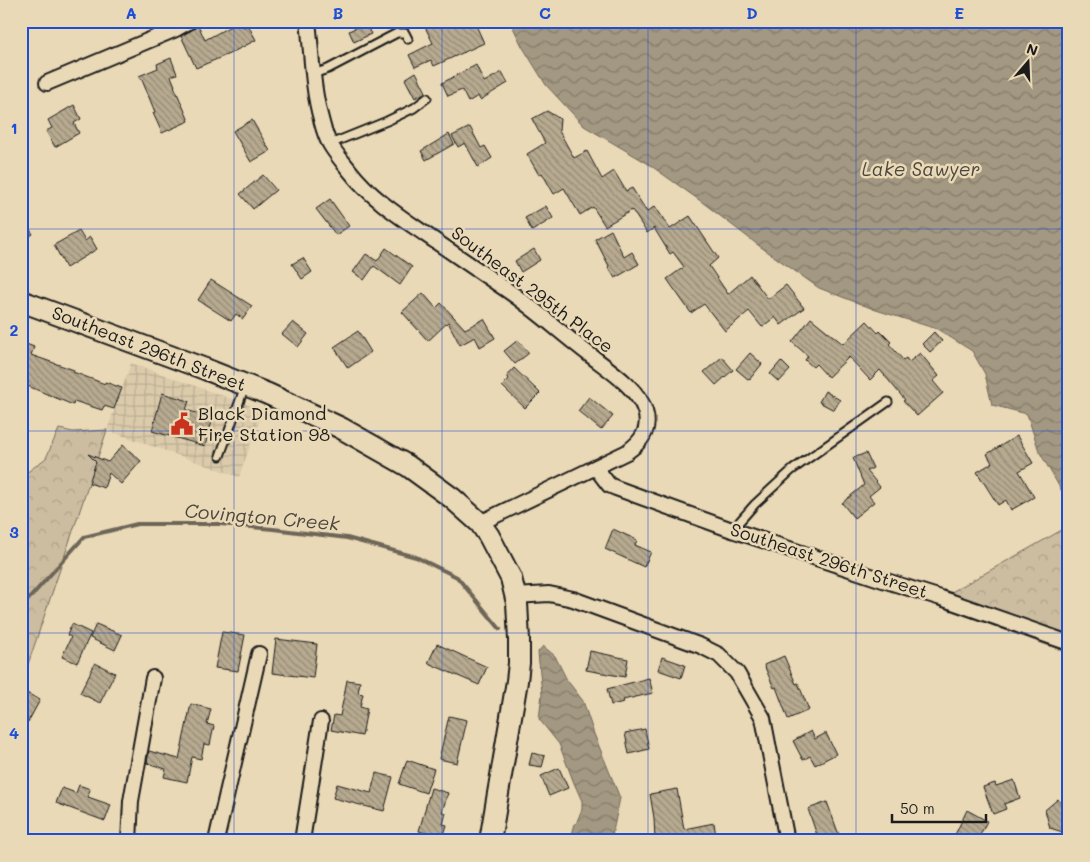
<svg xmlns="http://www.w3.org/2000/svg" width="1090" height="862" font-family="Mali,sans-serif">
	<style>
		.industrial { fill: url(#industrial-grid) }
		.forest { fill: url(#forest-crowns); stroke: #746c5e }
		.water { fill: url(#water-waves); stroke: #6d6659 }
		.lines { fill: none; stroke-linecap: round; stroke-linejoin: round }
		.stream { stroke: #6d6659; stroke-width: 4 }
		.building { fill: url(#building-back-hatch); stroke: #1c1c1c }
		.lane-casing { stroke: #1c1c1c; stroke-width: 11 }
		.street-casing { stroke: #1c1c1c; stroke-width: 18 }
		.secondary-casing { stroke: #1c1c1c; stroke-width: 24 }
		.lane { stroke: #ead9b6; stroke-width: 7 }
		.street { stroke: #ead9b6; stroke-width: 14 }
		.secondary { stroke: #ead9b6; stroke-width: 20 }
		.grid { fill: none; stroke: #1d4ed8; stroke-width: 1; stroke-opacity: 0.55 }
		.labels { text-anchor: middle; stroke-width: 5; stroke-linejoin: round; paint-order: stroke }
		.street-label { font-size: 18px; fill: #1c1c1c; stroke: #ead9b6 }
		.poi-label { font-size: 18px; fill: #1c1c1c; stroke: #ead9b6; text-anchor: start }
		.water-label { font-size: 19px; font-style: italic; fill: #4b4740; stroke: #ead9b6 }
		.neatline { fill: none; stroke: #1d4ed8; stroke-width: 2 }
		.grid-label { font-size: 16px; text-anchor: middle; font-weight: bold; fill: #1d4ed8 }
	</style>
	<defs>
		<pattern id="industrial-grid" width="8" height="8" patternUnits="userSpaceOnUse" patternTransform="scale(1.25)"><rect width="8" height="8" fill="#dbcbab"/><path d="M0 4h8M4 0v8" fill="none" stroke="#bbae93"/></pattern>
		<pattern id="forest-crowns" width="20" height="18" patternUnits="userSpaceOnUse" patternTransform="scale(1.25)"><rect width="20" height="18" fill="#ccbda0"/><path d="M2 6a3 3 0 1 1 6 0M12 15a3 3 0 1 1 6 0" fill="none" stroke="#afa289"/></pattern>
		<pattern id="water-waves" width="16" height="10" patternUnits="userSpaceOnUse" patternTransform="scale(1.25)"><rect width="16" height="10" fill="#a39882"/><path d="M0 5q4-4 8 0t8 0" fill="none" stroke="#847b6a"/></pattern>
		<pattern id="building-back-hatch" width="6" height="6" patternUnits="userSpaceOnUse" patternTransform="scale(1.25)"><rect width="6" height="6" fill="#b7aa90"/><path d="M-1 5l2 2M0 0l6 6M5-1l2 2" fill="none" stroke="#948a75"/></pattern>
	</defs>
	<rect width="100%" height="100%" fill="#ead9b6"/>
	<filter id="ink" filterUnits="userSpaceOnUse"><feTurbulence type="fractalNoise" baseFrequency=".02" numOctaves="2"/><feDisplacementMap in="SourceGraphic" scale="10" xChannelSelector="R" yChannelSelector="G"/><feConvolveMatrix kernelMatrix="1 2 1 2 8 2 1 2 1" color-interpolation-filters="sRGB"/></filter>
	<g filter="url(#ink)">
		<path class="industrial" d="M131 363 263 410 239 477 107 430Z"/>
		<g class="forest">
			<path d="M59 429 73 432 107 430 21 685V476L25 474 46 458Z"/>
			<path d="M1069 526V653L936 605 941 598Z"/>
		</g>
		<g class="water">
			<path d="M510 21H1069V498L1064 495 1039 451 1027 414 992 405 985 374 972 351 937 329 876 310 819 288 758 245 702 202 647 163 584 126 546 85 522 46Z"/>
			<path d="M543 646 555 656 567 680 583 701 594 734 620 798 611 841H569L574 824H576L582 809V801L574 783 559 744 539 719 542 694 538 652Z"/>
		</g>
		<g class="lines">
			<path class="stream" d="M21 605 27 601 84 537 137 524H220L273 529 347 538 416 557 457 577 500 629"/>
		</g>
		<g class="building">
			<path d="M240 21 243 27 248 25 256 40 229 54 196 68 181 36 194 29 198 25 205 40Z"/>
			<path d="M422 21H474L484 43 434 66 431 60 415 67 409 55 433 43Z"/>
			<path d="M366 23 371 34 354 42 349 31Z"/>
			<path d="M171 58 177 74 171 76 175 86H174L189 121 162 133 153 113 155 112 142 80 139 76 158 68 157 64Z"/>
			<path d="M476 65 484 82 502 72 508 83 480 100 478 96 468 102 462 90 448 96 442 83Z"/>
			<path d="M416 72 426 92 415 98 405 79Z"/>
			<path d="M74 105 81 119 74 123 79 133 55 147 46 131 52 128 48 120Z"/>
			<path d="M547 111 560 119 559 131 574 158 587 151 602 179 614 171 626 191 632 188 647 212 655 206 670 229 690 216 718 258 709 266 728 294 750 275 768 299 786 285 804 308 781 325 775 317 762 327 749 311 725 331 704 304 691 313 667 279 684 267 673 252 670 254 654 228 647 233 632 210 605 226 593 207 580 215 564 188 554 194 542 173 539 175 527 154 545 143 532 119Z"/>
			<path d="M252 120 270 151 251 162 233 131Z"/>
			<path d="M470 127 481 148 485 146 492 158 478 167 465 143 458 147 452 136Z"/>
			<path d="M449 134 454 144 426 160 421 151Z"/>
			<path d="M263 175 276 190 253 209 240 194Z"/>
			<path d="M330 199 349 226 336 235 316 209Z"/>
			<path d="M546 206 553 218 532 231 525 218Z"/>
			<path d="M21 217 33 234 21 242Z"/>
			<path d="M611 230 624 257 632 252 639 264 615 278 608 267 609 266 595 239Z"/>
			<path d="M79 231 85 241 90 237 97 249 66 268 54 245Z"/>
			<path d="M386 248 412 267 400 285 374 266 364 280 353 272 366 254 377 261Z"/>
			<path d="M534 249 540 260 521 272 515 261Z"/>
			<path d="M303 258 312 272 302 279 292 264Z"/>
			<path d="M211 280 252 306 243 319 236 314 231 321 198 300Z"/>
			<path d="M423 293 436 308 441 303 465 329 484 319 495 338 480 347 475 337 460 345 448 322 428 341 402 312Z"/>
			<path d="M811 318 843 344 867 321 878 333 880 331 891 342 889 344 903 360 906 358 909 362 920 353 939 376 933 381 943 393 917 416 903 401 905 400 880 370 870 380 849 357 828 377 816 364 813 367 805 360 808 356 792 342Z"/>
			<path d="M293 322 308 334 298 347 282 334Z"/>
			<path d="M358 331 371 352 348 368 334 347Z"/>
			<path d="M934 332 942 341 930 352 922 344Z"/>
			<path d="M518 340 529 353 515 364 504 351Z"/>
			<path d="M21 342 34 347 31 355 74 370 73 372 105 384V382L122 388 114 409 104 406 102 410 74 401 73 405 23 384 27 372 25 371 22 378H21Z"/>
			<path d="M750 353 762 364 749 380 736 369Z"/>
			<path d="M722 357 733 370 716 385 704 372Z"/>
			<path d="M781 361 790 370 779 382 770 374Z"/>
			<path d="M514 368 540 393 525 408 502 386 509 379 507 376Z"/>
			<path d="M825 391 840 400 834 410 819 402Z"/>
			<path d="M162 393 189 401 186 410 213 418 205 446 152 431Z"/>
			<path d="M589 397 613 416 601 430 578 411Z"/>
			<path d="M1017 436 1033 463 1019 471 1034 497 1011 510 1006 500 998 505 977 472 992 463 987 454Z"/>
			<path d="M123 445 141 461 121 484 109 473 104 488 89 483 96 462 88 454 108 462Z"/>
			<path d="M866 453 873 468 867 471 880 487 869 496 874 502 854 518 842 503 864 485 853 458Z"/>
			<path d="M613 529 637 540 635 545 651 552 644 567 605 549Z"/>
			<path d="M72 624 91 633 77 663 62 657 71 637 67 635Z"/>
			<path d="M96 624 122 635 115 650 90 638Z"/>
			<path d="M222 632 245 635 238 671 215 668Z"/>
			<path d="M276 639 317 644 313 678 272 673Z"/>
			<path d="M437 644 487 667 479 685 428 663Z"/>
			<path d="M590 651 628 659 625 677 586 670Z"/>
			<path d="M784 656 796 684 798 683 809 710 788 719 776 687 774 688 764 665Z"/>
			<path d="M662 657 685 665 681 678 658 670Z"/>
			<path d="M95 663 115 673 100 703 80 693Z"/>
			<path d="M649 678 653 693 623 700 624 702 611 705 607 689Z"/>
			<path d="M347 680 360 682 358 693 363 694 360 707 367 709 362 736 331 730 334 715 340 716Z"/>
			<path d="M21 690 40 700 28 722 21 718Z"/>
			<path d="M191 704 211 709 207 724 214 726 210 745 204 744 201 759 192 757 187 782 164 777 166 769 147 763 149 751 179 759Z"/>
			<path d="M449 716 467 720 457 763 439 759Z"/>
			<path d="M645 729 649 749 629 754 625 733Z"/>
			<path d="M811 731 815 739 826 733 836 754 815 765 810 756 803 760 793 741Z"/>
			<path d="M532 753 545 756 542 767 529 765Z"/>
			<path d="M407 760 434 769 426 793 399 784Z"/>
			<path d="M559 768 568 788 549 796 541 776Z"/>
			<path d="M376 773 393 777 384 811 333 798 337 784 371 793Z"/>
			<path d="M1014 780 1020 798 1004 804 1006 809 993 814 983 787 995 783 996 786Z"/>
			<path d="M79 785 90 789 88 797 111 805 105 821 56 803 62 788 76 793Z"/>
			<path d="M431 788 448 793 442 812 446 813 443 824 447 825 443 838 419 831Z"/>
			<path d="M677 789 684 829 714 823 716 836 704 838V841H688L687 838 655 840 654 818 650 794Z"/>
			<path d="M1058 799 1069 814V834L1050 828 1045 810Z"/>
			<path d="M827 802 839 835 824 841H819L808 809Z"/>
			<path d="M967 810 987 821 977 841H952Z"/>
		</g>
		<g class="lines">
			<defs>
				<g id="lane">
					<path d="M313 74 328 69 397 33H405L408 39"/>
					<path d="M330 144 387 121 414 108 427 98"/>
					<path d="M220 456 245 386"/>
					<path d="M732 530 755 504 792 470 888 402"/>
				</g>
				<g id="street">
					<path d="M308 21C312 54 312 87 321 119 323 127 325 136 330 144 335 153 343 162 350 171 370 197 399 216 425 234 451 252 478 270 504 288 534 308 561 333 590 355 608 369 639 389 645 411 651 430 641 442 627 452L480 523"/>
					<path d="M47 83 176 29 190 21"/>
					<path d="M596 468 609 485 616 488 732 530 883 580 941 598 1069 643"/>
					<path d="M515 596 549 594 573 599 701 646 719 655 737 673 763 718 787 841"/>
					<path d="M129 841 131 801 153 678"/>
					<path d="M216 841 259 654"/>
					<path d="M302 841 321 721"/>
				</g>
				<path id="secondary" d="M21 301 205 369 268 394 341 428 408 466 452 498 480 523 489 536 511 578 517 603 519 640V663L517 681 490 841"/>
			</defs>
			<use href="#lane" class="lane-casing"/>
			<use href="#street" class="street-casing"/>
			<use href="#secondary" class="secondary-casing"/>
			<use href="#lane" class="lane"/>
			<use href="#street" class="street"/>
			<use href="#secondary" class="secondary"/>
		</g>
	</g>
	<path class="grid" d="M234 21V841M442 21V841M648 21V841M856 21V841M21 229H1069M21 431H1069M21 633H1069"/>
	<defs>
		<symbol id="civic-bare" viewBox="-9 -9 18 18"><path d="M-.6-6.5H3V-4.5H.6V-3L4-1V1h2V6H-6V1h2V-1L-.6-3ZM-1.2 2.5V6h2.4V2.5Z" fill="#c8321e" stroke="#ead9b6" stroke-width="2.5" paint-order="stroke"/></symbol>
	</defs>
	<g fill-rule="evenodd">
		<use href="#civic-bare" x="166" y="408" width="32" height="32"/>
	</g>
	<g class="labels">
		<g class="street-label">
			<text transform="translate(532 290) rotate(37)" y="6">Southeast 295th Place</text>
			<text transform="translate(149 349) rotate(21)" y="6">Southeast 296th Street</text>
			<text transform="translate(829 561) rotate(18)" y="6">Southeast 296th Street</text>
		</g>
		<g class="poi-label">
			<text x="198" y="420">Black Diamond<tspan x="198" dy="21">Fire Station 98</tspan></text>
		</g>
		<g class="water-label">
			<text x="921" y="176">Lake Sawyer</text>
			<text transform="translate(262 517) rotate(5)" y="7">Covington Creek</text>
		</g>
	</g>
	<rect width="1090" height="862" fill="none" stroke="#ead9b6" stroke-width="55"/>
	<g transform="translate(1028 62) rotate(19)" stroke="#ead9b6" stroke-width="4" paint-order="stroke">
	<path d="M0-4L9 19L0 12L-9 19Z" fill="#1c1c1c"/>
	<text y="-8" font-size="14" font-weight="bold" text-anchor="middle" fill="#1c1c1c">N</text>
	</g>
	<path d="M892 814v8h94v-8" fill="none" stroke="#1c1c1c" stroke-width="2.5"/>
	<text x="900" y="814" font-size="15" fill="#1c1c1c" stroke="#ead9b6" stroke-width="4" paint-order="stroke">50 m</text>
	<rect x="28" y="28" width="1034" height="806" class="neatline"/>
	<g class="grid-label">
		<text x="131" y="19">A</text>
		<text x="338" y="19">B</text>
		<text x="545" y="19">C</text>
		<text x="752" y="19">D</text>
		<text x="959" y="19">E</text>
		<text x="14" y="134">1</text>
		<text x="14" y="336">2</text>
		<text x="14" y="538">3</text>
		<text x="14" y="739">4</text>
	</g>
</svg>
